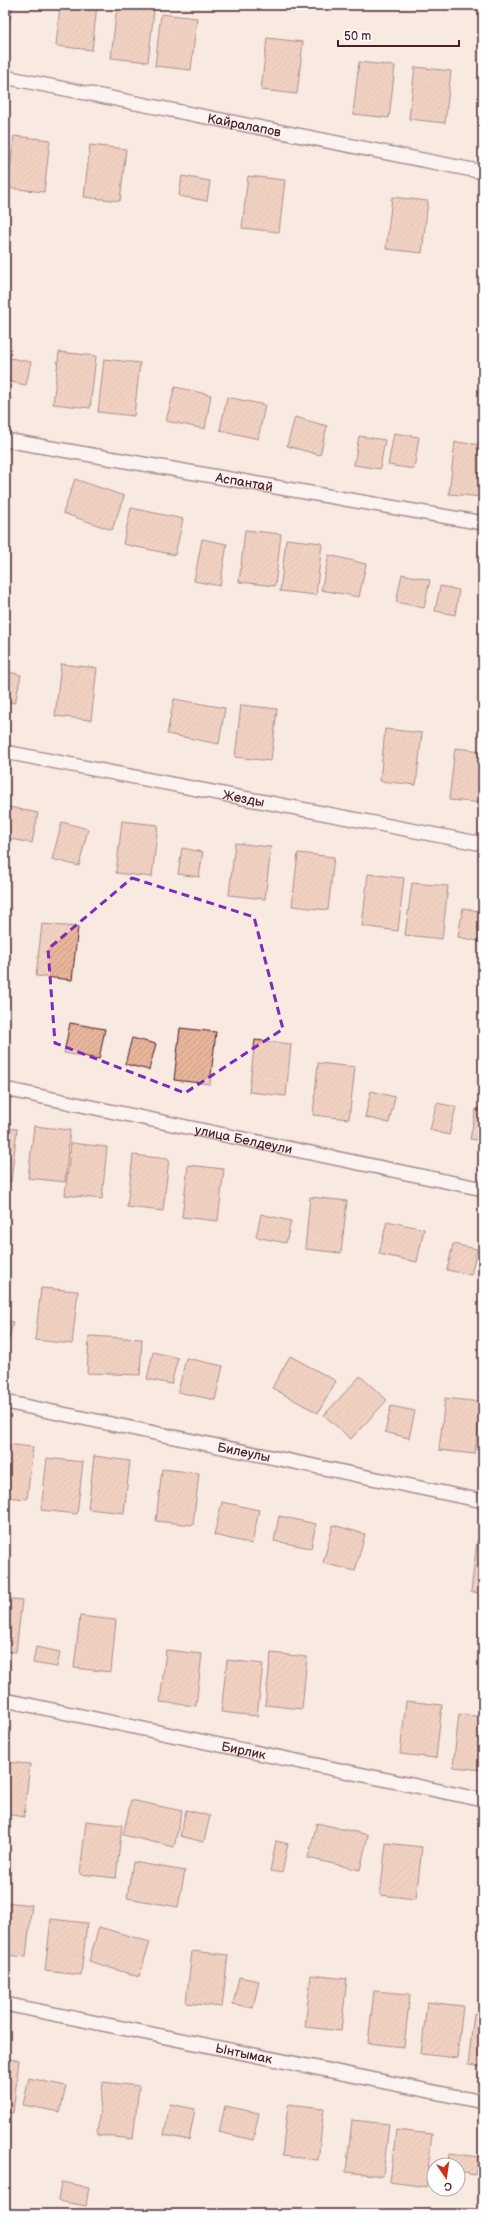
<svg xmlns="http://www.w3.org/2000/svg" width="488" height="2219" font-family="'Balsamiq Sans',sans-serif">
	<style>
		.building { fill: url(#building-hatch); stroke: #4a1f2b }
		.lines { fill: none; stroke-linecap: round; stroke-linejoin: round }
		.street-casing { stroke: #4a1f2b; stroke-width: 16 }
		.street { stroke: #fff; stroke-width: 13 }
		.marked { fill: none; stroke: #7b2cbf; stroke-width: 3; stroke-dasharray: 8 5; stroke-linejoin: round }
		.labels { text-anchor: middle; stroke-width: 3; stroke-linejoin: round; paint-order: stroke }
		.street-label { font-size: 13px; fill: #4a1f2b; stroke: #fff }
	</style>
	<defs>
		<pattern id="building-hatch" width="6" height="6" patternUnits="userSpaceOnUse"><rect width="6" height="6" fill="#e8b59a"/><path d="M-1 1l2-2M0 6l6-6M5 7l2-2" fill="none" stroke="#c89b85"/></pattern>
	</defs>
	<rect width="100%" height="100%" fill="#f8e9e1"/>
	<filter id="ink" filterUnits="userSpaceOnUse"><feTurbulence type="fractalNoise" baseFrequency=".025" numOctaves="2"/><feDisplacementMap in="SourceGraphic" scale="8" xChannelSelector="R" yChannelSelector="G"/><feConvolveMatrix kernelMatrix="1 2 1 2 8 2 1 2 1" color-interpolation-filters="sRGB"/></filter>
	<g filter="url(#ink)">
		<g class="building">
			<path d="M5 5H13L9 24 5 23Z"/>
			<path d="M60 5H97L92 50 56 46Z"/>
			<path d="M117 6 154 10 148 62 111 58Z"/>
			<path d="M161 14 197 18 191 70 155 66Z"/>
			<path d="M267 38 303 42 297 94 261 90Z"/>
			<path d="M359 62 395 66 389 118 353 114Z"/>
			<path d="M415 67 451 71 445 123 409 119Z"/>
			<path d="M14 136 50 140 44 192 8 188Z"/>
			<path d="M90 145 126 149 120 201 84 197Z"/>
			<path d="M182 176 210 181 207 201 179 196Z"/>
			<path d="M248 176 285 180 279 232 242 228Z"/>
			<path d="M392 197 428 201 422 253 386 249Z"/>
			<path d="M59 352 96 356 90 408 53 404Z"/>
			<path d="M5 357 31 362 26 385 5 381Z"/>
			<path d="M104 359 140 363 134 416 98 412Z"/>
			<path d="M175 387 211 395 205 429 166 421Z"/>
			<path d="M227 397 265 405 258 439 220 430Z"/>
			<path d="M295 417 327 426 320 455 287 446Z"/>
			<path d="M394 433 419 437 414 469 388 465Z"/>
			<path d="M359 436 385 440 380 469 354 465Z"/>
			<path d="M455 442 483 445V497L449 494Z"/>
			<path d="M75 479 124 496 112 530 63 513Z"/>
			<path d="M131 508 183 519 175 555 123 544Z"/>
			<path d="M245 530 281 534 275 586 239 582Z"/>
			<path d="M202 539 227 544 220 586 194 581Z"/>
			<path d="M286 539 322 543 316 595 280 591Z"/>
			<path d="M329 555 366 564 359 597 321 590Z"/>
			<path d="M402 574 430 580 424 608 396 602Z"/>
			<path d="M440 586 459 590 455 615 435 611Z"/>
			<path d="M61 664 97 668 91 720 55 716Z"/>
			<path d="M5 671 21 675 15 703 5 701Z"/>
			<path d="M174 699 225 708 219 744 167 734Z"/>
			<path d="M241 705 277 709 271 761 235 757Z"/>
			<path d="M385 729 422 733 416 785 380 781Z"/>
			<path d="M455 748 483 751V803L449 800Z"/>
			<path d="M5 806 38 813 32 843 5 838Z"/>
			<path d="M122 821 158 825 152 877 116 873Z"/>
			<path d="M62 822 88 829 79 866 52 859Z"/>
			<path d="M235 843 271 847 265 899 229 895Z"/>
			<path d="M182 848 203 852 199 877 178 874Z"/>
			<path d="M298 853 334 857 328 910 292 906Z"/>
			<path d="M368 874 404 878 398 931 362 926Z"/>
			<path d="M412 883 448 886 442 939 405 935Z"/>
			<path d="M463 908 483 912V942L458 937Z"/>
			<path d="M42 924 78 927 72 980 36 976Z"/>
			<path d="M70 1023 105 1029 99 1059 64 1053Z"/>
			<path d="M180 1028 216 1032 210 1084 174 1080Z"/>
			<path d="M132 1038 156 1044 149 1070 125 1064Z"/>
			<path d="M255 1040 291 1044 286 1096 249 1092Z"/>
			<path d="M318 1063 355 1067 349 1119 313 1115Z"/>
			<path d="M371 1091 395 1097 389 1123 365 1117Z"/>
			<path d="M437 1103 456 1107 449 1135 430 1130Z"/>
			<path d="M476 1109 483 1111V1141L470 1139Z"/>
			<path d="M34 1126 70 1130 65 1182 28 1178Z"/>
			<path d="M5 1128 17 1129 11 1182 5 1181Z"/>
			<path d="M71 1143 107 1147 102 1199 65 1195Z"/>
			<path d="M133 1155 169 1159 163 1211 127 1207Z"/>
			<path d="M188 1165 224 1169 218 1221 182 1217Z"/>
			<path d="M310 1197 347 1201 341 1253 305 1249Z"/>
			<path d="M261 1214 291 1221 286 1243 256 1237Z"/>
			<path d="M387 1221 424 1229 417 1262 379 1254Z"/>
			<path d="M453 1244 477 1249 471 1275 447 1270Z"/>
			<path d="M41 1288 78 1291 72 1344 35 1340Z"/>
			<path d="M5 1320 13 1322 7 1348H5Z"/>
			<path d="M89 1336 142 1339 140 1375 87 1373Z"/>
			<path d="M153 1352 178 1358 171 1384 147 1379Z"/>
			<path d="M290 1356 336 1381 318 1413 272 1388Z"/>
			<path d="M186 1358 223 1366 215 1400 178 1392Z"/>
			<path d="M360 1376 387 1400 351 1439 324 1415Z"/>
			<path d="M445 1398 481 1402 475 1454 439 1450Z"/>
			<path d="M391 1406 415 1411 409 1438 385 1432Z"/>
			<path d="M5 1444 33 1447 27 1499 5 1497Z"/>
			<path d="M94 1456 130 1461 124 1513 88 1509Z"/>
			<path d="M47 1458 83 1462 77 1514 41 1510Z"/>
			<path d="M162 1469 199 1473 193 1525 156 1521Z"/>
			<path d="M222 1502 259 1510 252 1544 214 1535Z"/>
			<path d="M279 1516 316 1524 311 1548 274 1541Z"/>
			<path d="M333 1525 365 1534 355 1571 323 1563Z"/>
			<path d="M477 1540H483V1593L471 1592Z"/>
			<path d="M5 1598 22 1600 16 1652 5 1651Z"/>
			<path d="M80 1616 116 1620 111 1672 74 1668Z"/>
			<path d="M36 1647 60 1652 57 1667 33 1663Z"/>
			<path d="M166 1650 202 1654 196 1706 160 1702Z"/>
			<path d="M271 1653 307 1657 302 1709 265 1705Z"/>
			<path d="M227 1660 263 1664 257 1716 221 1712Z"/>
			<path d="M406 1701 442 1705 436 1758 400 1754Z"/>
			<path d="M459 1714 483 1717V1770L453 1767Z"/>
			<path d="M5 1762 30 1764 24 1817 5 1814Z"/>
			<path d="M131 1800 182 1811 174 1847 123 1835Z"/>
			<path d="M186 1810 210 1816 204 1842 180 1836Z"/>
			<path d="M86 1821 122 1825 116 1878 80 1874Z"/>
			<path d="M317 1823 368 1835 360 1870 308 1858Z"/>
			<path d="M276 1841 288 1844 282 1873 270 1871Z"/>
			<path d="M386 1843 422 1847 416 1899 380 1895Z"/>
			<path d="M133 1862 185 1871 178 1907 127 1898Z"/>
			<path d="M5 1902 32 1905 26 1957 5 1955Z"/>
			<path d="M51 1919 87 1923 81 1975 45 1971Z"/>
			<path d="M99 1927 150 1942 139 1977 89 1961Z"/>
			<path d="M192 1951 228 1955 222 2007 186 2003Z"/>
			<path d="M311 1975 347 1979 341 2031 305 2027Z"/>
			<path d="M239 1977 259 1981 253 2008 233 2004Z"/>
			<path d="M374 1991 410 1994 404 2047 368 2043Z"/>
			<path d="M427 2002 463 2006 457 2058 421 2054Z"/>
			<path d="M474 2013 483 2014V2067L468 2065Z"/>
			<path d="M5 2059 19 2060 13 2113 5 2112Z"/>
			<path d="M29 2078 66 2086 60 2112 23 2105Z"/>
			<path d="M103 2082 139 2086 133 2139 97 2135Z"/>
			<path d="M170 2104 195 2109 189 2140 164 2135Z"/>
			<path d="M288 2104 324 2108 318 2160 282 2156Z"/>
			<path d="M225 2106 259 2113 253 2140 219 2132Z"/>
			<path d="M352 2120 389 2124 383 2176 346 2172Z"/>
			<path d="M396 2130 432 2134 426 2187 390 2182Z"/>
			<path d="M450 2153 478 2157 475 2175 458 2172V2165H448Z"/>
			<path d="M61 2182 89 2187 86 2206 58 2201Z"/>
		</g>
		<g class="lines">
			<defs>
				<g id="street">
					<path id="s1" d="M5 77 483 172"/>
					<path id="s2" d="M5 440 483 523"/>
					<path id="s3" d="M5 752 483 844"/>
					<path id="s4" d="M5 1089 483 1189"/>
					<path id="s5" d="M5 1402 483 1501"/>
					<path id="s6" d="M5 1700 483 1800"/>
					<path id="s7" d="M5 2004 483 2102"/>
				</g>
			</defs>
			<use href="#street" class="street-casing"/>
			<use href="#street" class="street"/>
		</g>
	</g>
	<path d="M0 0H488V2219H0ZM132 878 254 917 283 1029 185 1093 55 1043 48 949Z" fill="#f8e9e1" fill-opacity=".55" fill-rule="evenodd"/>
	<path class="marked" d="M132 878 254 917 283 1029 185 1093 55 1043 48 949Z"/>
	<g class="labels">
		<g class="street-label">
			<text dy="5" stroke="none"><textPath href="#s1" startOffset="244">Кайралапов</textPath></text>
			<text dy="5" stroke="none"><textPath href="#s2" startOffset="243">Аспантай</textPath></text>
			<text dy="5" stroke="none"><textPath href="#s3" startOffset="243">Жезды</textPath></text>
			<text dy="5" stroke="none"><textPath href="#s4" startOffset="244">улица Белдеули</textPath></text>
			<text dy="5" stroke="none"><textPath href="#s5" startOffset="244">Билеулы</textPath></text>
			<text dy="5" stroke="none"><textPath href="#s6" startOffset="244">Бирлик</textPath></text>
			<text dy="5" stroke="none"><textPath href="#s7" startOffset="244">Ынтымак</textPath></text>
		</g>
	</g>
	<rect width="488" height="2219" fill="none" stroke="#fff" stroke-width="20"/>
	<rect x="10" y="10" width="468" height="2199" fill="none" stroke="#4a1f2b" stroke-width="1.5" filter="url(#ink)"/>
	<g transform="translate(446 2177) rotate(167)"><circle r="19" fill="#ffffff" stroke="#b7a5aa"/>
	<path d="M0-3L7 15L0 10L-7 15Z" fill="#c8321e"/>
	<text y="-6" font-size="11" font-weight="bold" text-anchor="middle" fill="#4a1f2b">С</text>
	</g>
	<path d="M338 40v6h121v-6" fill="none" stroke="#4a1f2b" stroke-width="2"/>
	<text x="344" y="40" font-size="12" fill="#4a1f2b" stroke="#ffffff" stroke-width="3" paint-order="stroke">50 m</text>
</svg>
